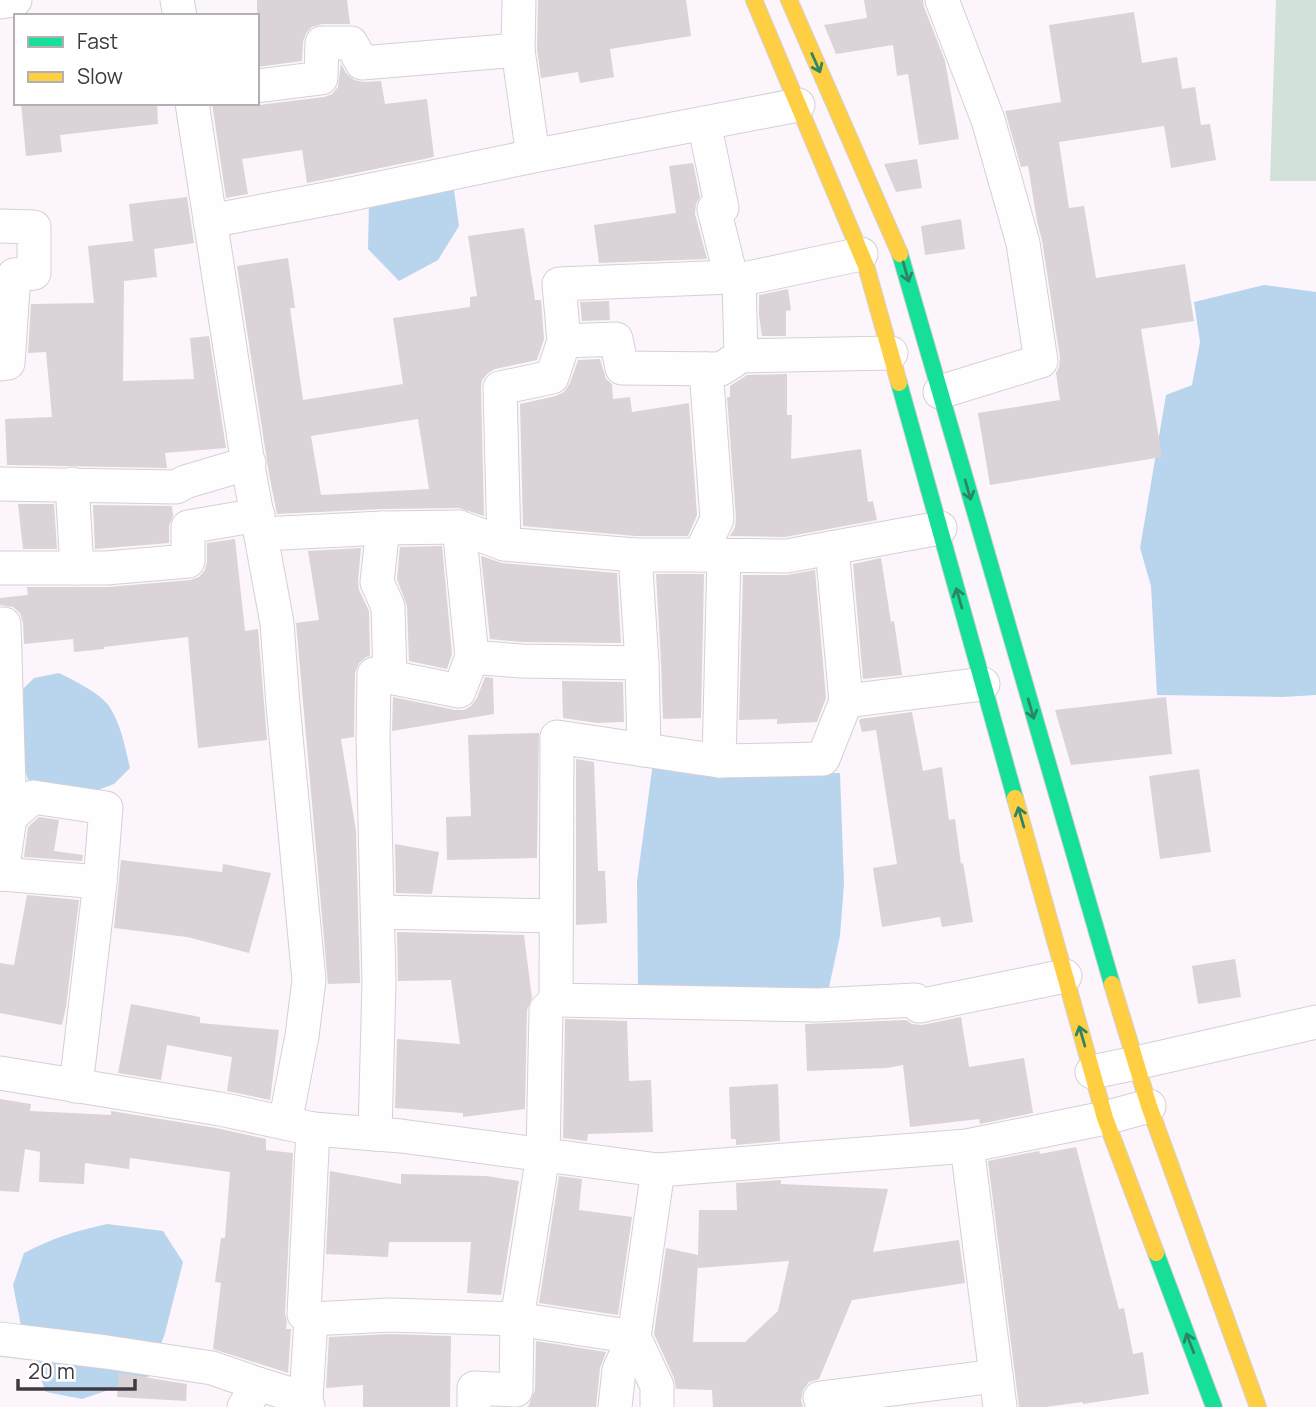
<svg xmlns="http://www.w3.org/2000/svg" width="1316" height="1407" font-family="Manrope,sans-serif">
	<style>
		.green { fill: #d2e2d8 }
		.water { fill: #b9d4ed }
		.building { fill: #dad3d7; fill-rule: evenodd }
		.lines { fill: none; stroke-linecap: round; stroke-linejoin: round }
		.street-casing { stroke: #d4d0d4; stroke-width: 35 }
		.fast-casing { stroke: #d4d0d4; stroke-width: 18 }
		.slow-casing { stroke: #d4d0d4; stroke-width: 18 }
		.street { stroke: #fffeff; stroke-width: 33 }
		.fast { stroke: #16e098; stroke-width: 16 }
		.slow { stroke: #ffcf43; stroke-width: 16 }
		.oneway { stroke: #2d8568 }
	</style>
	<rect width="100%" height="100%" fill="#fcf6fc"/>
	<path class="green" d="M1276 0H1316V181H1270Z"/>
	<g class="water">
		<path d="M453 183 459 226 438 260 399 281 368 249 369 201Z"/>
		<path d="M1264 285 1316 292V695L1283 697 1157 695 1151 586 1140 548 1166 395 1192 385 1200 342 1194 302Z"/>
		<path d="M59 673C73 680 100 693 109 706 121 724 125 747 130 768L114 784 90 793 30 784 25 771 23 689 34 678Z"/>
		<path d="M653 763 766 774 840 773 844 884 840 936 827 997 638 993 637 881Z"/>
		<path d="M107 1224 163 1231 183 1262 165 1333 150 1376 82 1399 46 1392 22 1331 13 1285 24 1253C53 1238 75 1231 107 1224Z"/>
	</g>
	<g class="building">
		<path d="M257 0H347L350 24H322L312 27 306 33 303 42 302 61 257 67Z"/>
		<path d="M538 0H686L691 36 610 49 614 77 580 83 578 72 541 78 537 49Z"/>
		<path d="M864 0H923L924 7 945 61 959 139 919 145 908 74 897 76 893 45 836 54 824 25 867 18Z"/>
		<path d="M1134 12 1142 63 1177 57 1182 89 1195 87 1201 125 1210 124 1216 160 1171 168 1164 126 1059 142 1069 208 1084 206 1096 278 1185 264 1194 321 1141 329 1162 457 990 485 978 413 1060 400 1056 373 1059 367 1060 358 1042 240 1037 221 1028 166 1021 167 1005 111 1061 102 1049 25Z"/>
		<path d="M341 64 346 73 354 80 364 82 381 81 385 104 427 99 434 157 307 183 302 150 242 159 248 194 226 198 212 103H249L259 105 324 97 332 94 338 87Z"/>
		<path d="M21 103H157L158 124 60 135 62 152 26 156Z"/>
		<path d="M917 159 922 188 896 192 884 164Z"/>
		<path d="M693 163 700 197 696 204 695 214 707 259 599 263 594 225 676 213 669 166Z"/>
		<path d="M187 197 194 243 154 249 157 277 124 281 123 381 194 379 190 338 209 336 226 448 165 453 167 468 7 465 5 419 52 417 46 352 28 353 31 304 94 303 88 246 133 241 129 204Z"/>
		<path d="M961 219 965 249 925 255 921 226Z"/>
		<path d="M524 228 535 300H541L544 339 537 360 495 369 488 373 482 380 481 388 484 516 459 508 382 509 277 514 269 474 237 266 288 258 295 308H290L303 400 403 384 393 318 470 307V297L477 296 468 236ZM418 419 429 489 321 495 311 436Z"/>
		<path d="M788 289 791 310 786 311V336H762L759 316V295Z"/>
		<path d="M609 301 610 320 582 321 580 302Z"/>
		<path d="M600 359 606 379 612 384 613 399 630 397 632 412 689 403 697 515 688 536H636L523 526 520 404 556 396 564 392 570 383 578 360Z"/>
		<path d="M787 374V415H792L791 459 861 449 868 502 873 501 877 520 785 537 730 536 735 527 736 518 727 397H730V386L747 375Z"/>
		<path d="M18 504H54L57 549H23Z"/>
		<path d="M93 505 172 506 173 516 169 526V543L95 549Z"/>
		<path d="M235 539 245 631 258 629 267 740 198 748 188 637 104 647V649L74 652 73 639 24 644 23 623 20 613 13 607 0 605V598L28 595 27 587H108L190 580 199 577 205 570 207 561V543Z"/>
		<path d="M442 546 452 654 447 669 409 661 407 606 397 579 400 547Z"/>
		<path d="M361 548 358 581 359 590 369 611 370 656 366 657 359 663 355 673 354 737 341 739 356 831 360 983 328 984 296 623 319 620 308 551Z"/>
		<path d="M481 556 502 563 617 573 621 643 522 642 490 639Z"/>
		<path d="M881 558 891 622 894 621 902 675 863 679 853 564Z"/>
		<path d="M815 570 826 698 817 722 777 724V719L739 720 743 575H787Z"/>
		<path d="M656 574H704L701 718 663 719 661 662Z"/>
		<path d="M485 677 493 678 494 714 392 731 393 697 455 710H464L471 706 477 698Z"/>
		<path d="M562 681 623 682 624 722 597 723 563 718Z"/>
		<path d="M1166 697 1172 754 1071 765 1055 710Z"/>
		<path d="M912 712 923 771 942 767 949 820 955 819 961 864 963 863 973 922 942 927 940 917 882 927 873 868 897 864 876 730 862 732 859 721 860 719Z"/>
		<path d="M539 733 537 858 447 860 446 817 471 816 468 735Z"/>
		<path d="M576 759 594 762 598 871H605L607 923 576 925Z"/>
		<path d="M1199 769 1211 852 1160 859 1149 776Z"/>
		<path d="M39 817 59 820 54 851 83 855 82 861 24 857 28 827Z"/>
		<path d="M395 844 439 852 432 894 396 893Z"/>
		<path d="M121 860 222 872 223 864 271 873 249 953 187 937 114 928Z"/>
		<path d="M27 895 79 900 66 1007 62 1025 0 1013V963L14 965Z"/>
		<path d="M397 932 524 935 532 998 527 1010 525 1109 463 1117V1113L395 1108 397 1039 460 1044 451 980 398 981Z"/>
		<path d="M1235 959 1241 997 1198 1004 1192 966Z"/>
		<path d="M131 1004 200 1017V1023L279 1030 270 1100 227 1091 232 1057 167 1045 161 1080 118 1073Z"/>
		<path d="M961 1017 969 1067 1024 1058 1033 1113 980 1124 979 1119 910 1127 903 1065 887 1068 807 1071 805 1024 906 1020 912 1024 922 1025Z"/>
		<path d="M565 1019 627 1021 629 1081 651 1080 653 1132 588 1134 587 1141 563 1138Z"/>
		<path d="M778 1084 780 1141 736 1145V1139H731L729 1087Z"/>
		<path d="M0 1099 31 1104 30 1111 111 1115V1111L216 1128 266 1139V1150L293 1153 285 1313 287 1322 286 1329H291L288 1373 213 1349 221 1283 215 1282 221 1238H225L230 1172 130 1158 129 1169 85 1163 84 1184 39 1182 40 1152 25 1149 19 1192 0 1191Z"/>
		<path d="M1076 1147 1119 1309 1124 1308 1133 1354 1143 1352 1149 1394 1083 1404V1402L1045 1407H1019L988 1161 1039 1151 1040 1154Z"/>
		<path d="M330 1171 401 1184V1174L486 1176 519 1181 501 1295 467 1293 471 1242H389L388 1257 326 1254Z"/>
		<path d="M559 1176 582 1179 579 1210 632 1217 618 1315 539 1303Z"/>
		<path d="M781 1180V1184L888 1189 873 1252 959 1240 965 1283 852 1300 819 1379 809 1382 803 1390 801 1400 803 1407H713L712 1390 676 1389 674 1378 654 1334 666 1248 698 1255 699 1210H737L736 1183ZM789 1261 778 1311 745 1342H693L698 1263V1268Z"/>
		<path d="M390 1334 451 1336 450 1407H363V1385L326 1388 329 1337Z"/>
		<path d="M536 1341 606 1352 600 1368 596 1407H528L535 1390Z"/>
		<path d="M119 1373 187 1384 186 1401 117 1397Z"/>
	</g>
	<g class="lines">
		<defs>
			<g id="street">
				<path d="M177 0 180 16"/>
				<path d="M0 2 15 0"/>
				<path d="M518 50 533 156"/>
				<path d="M257 86 321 78 322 43H351L362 63 518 50 519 0"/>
				<path d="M192 103 250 477 277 623 283 705 309 980 302 1036 285 1123"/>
				<path d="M704 123 722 208 714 209 731 277 739 280 861 254"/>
				<path d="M210 221 342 196 533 156 798 105"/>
				<path d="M0 226 34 227V273L14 275 8 363 0 364"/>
				<path d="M731 277 559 284 564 341 616 339 622 368 721 369 741 356 891 353"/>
				<path d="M739 280 741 356"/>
				<path d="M564 341 552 377 500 388 504 544 635 555H700"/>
				<path d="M706 369 717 519 700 555 787 556 940 528"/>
				<path d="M940 392 1041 361 1023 243 988 120 942 0"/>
				<path d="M0 484 176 487 185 482 249 463"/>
				<path d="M72 484 77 568"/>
				<path d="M383 528 459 527"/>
				<path d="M261 534 383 528 377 582 388 607 390 677"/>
				<path d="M504 544 459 527 472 657 521 661 642 663 644 750"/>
				<path d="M832 548 846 701 983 684"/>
				<path d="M635 555 642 663"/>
				<path d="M724 555 719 761 823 759 846 701"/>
				<path d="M0 568H106L188 561V527L258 515"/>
				<path d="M0 624H4L10 817 2 874"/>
				<path d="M719 761 557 737 556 1000 817 1005 915 1000 919 1006 1065 976"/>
				<path d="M0 816 10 817 33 797 106 808 100 882"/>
				<path d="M0 874 100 882 76 1086"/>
				<path d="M378 912 556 916"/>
				<path d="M556 1000 546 1010 543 1155 517 1319 634 1337 658 1170"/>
				<path d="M1092 1072 1136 1063 1316 1022"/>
				<path d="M0 1073 220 1109 313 1129 401 1136 658 1170 967 1146 1105 1118 1149 1106"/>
				<path d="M375 1134 379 982 373 739 374 674 459 691 472 657"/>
				<path d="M967 1146 1000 1407"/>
				<path d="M311 1319 390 1315 517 1319 516 1390 474 1388V1407"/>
				<path d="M634 1337 657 1386V1407"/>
				<path d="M0 1339 106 1352 212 1368 258 1384"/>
				<path d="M820 1398 996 1376"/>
				<path d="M306 1399 311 1319 304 1314 313 1129"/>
				<path d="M244 1407 258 1384 306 1399 308 1407"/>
				<path d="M615 1407 619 1370 634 1337"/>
			</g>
			<g id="fast">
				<path d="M900 254 1112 984"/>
				<path d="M899 383 1015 798"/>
				<path d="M1156 1253 1214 1407"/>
			</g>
			<g id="slow">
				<path d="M754 0 866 266 899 383"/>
				<path d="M789 0 900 254"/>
				<path d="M1015 798 1105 1118 1156 1253"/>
				<path d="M1112 984 1149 1106 1258 1407"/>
			</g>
		</defs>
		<use href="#street" class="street-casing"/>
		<use href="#fast" class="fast-casing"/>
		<use href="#slow" class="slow-casing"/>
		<use href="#street" class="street"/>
		<use href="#fast" class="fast"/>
		<use href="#slow" class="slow"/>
	</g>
	<defs><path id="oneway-shaft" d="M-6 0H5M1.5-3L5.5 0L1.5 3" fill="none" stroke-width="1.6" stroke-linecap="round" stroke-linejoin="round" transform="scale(1.75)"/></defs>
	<g class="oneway">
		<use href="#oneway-shaft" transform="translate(816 63) rotate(66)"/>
		<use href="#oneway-shaft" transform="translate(906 272) rotate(74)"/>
		<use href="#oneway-shaft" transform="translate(968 490) rotate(74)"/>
		<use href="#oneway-shaft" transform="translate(959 598) rotate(-106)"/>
		<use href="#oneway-shaft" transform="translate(1031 709) rotate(74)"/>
		<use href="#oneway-shaft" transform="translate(1021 817) rotate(-106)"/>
		<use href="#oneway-shaft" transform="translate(1082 1036) rotate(-106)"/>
		<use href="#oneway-shaft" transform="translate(1190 1343) rotate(-111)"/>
	</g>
	<rect x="14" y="14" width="245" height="91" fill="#ffffff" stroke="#b3b0b3" stroke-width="2"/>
	<rect x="28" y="37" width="35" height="10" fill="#16e098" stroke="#b3b0b3" stroke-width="2"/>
	<text x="77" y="49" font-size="21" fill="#403a40">Fast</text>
	<rect x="28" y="72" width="35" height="10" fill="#ffcf43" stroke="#b3b0b3" stroke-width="2"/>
	<text x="77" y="84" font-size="21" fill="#403a40">Slow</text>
	<path d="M18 1379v10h117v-10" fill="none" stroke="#403a40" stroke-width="3.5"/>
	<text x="28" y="1379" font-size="21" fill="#403a40" stroke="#ffffff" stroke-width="5" paint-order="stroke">20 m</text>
</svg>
